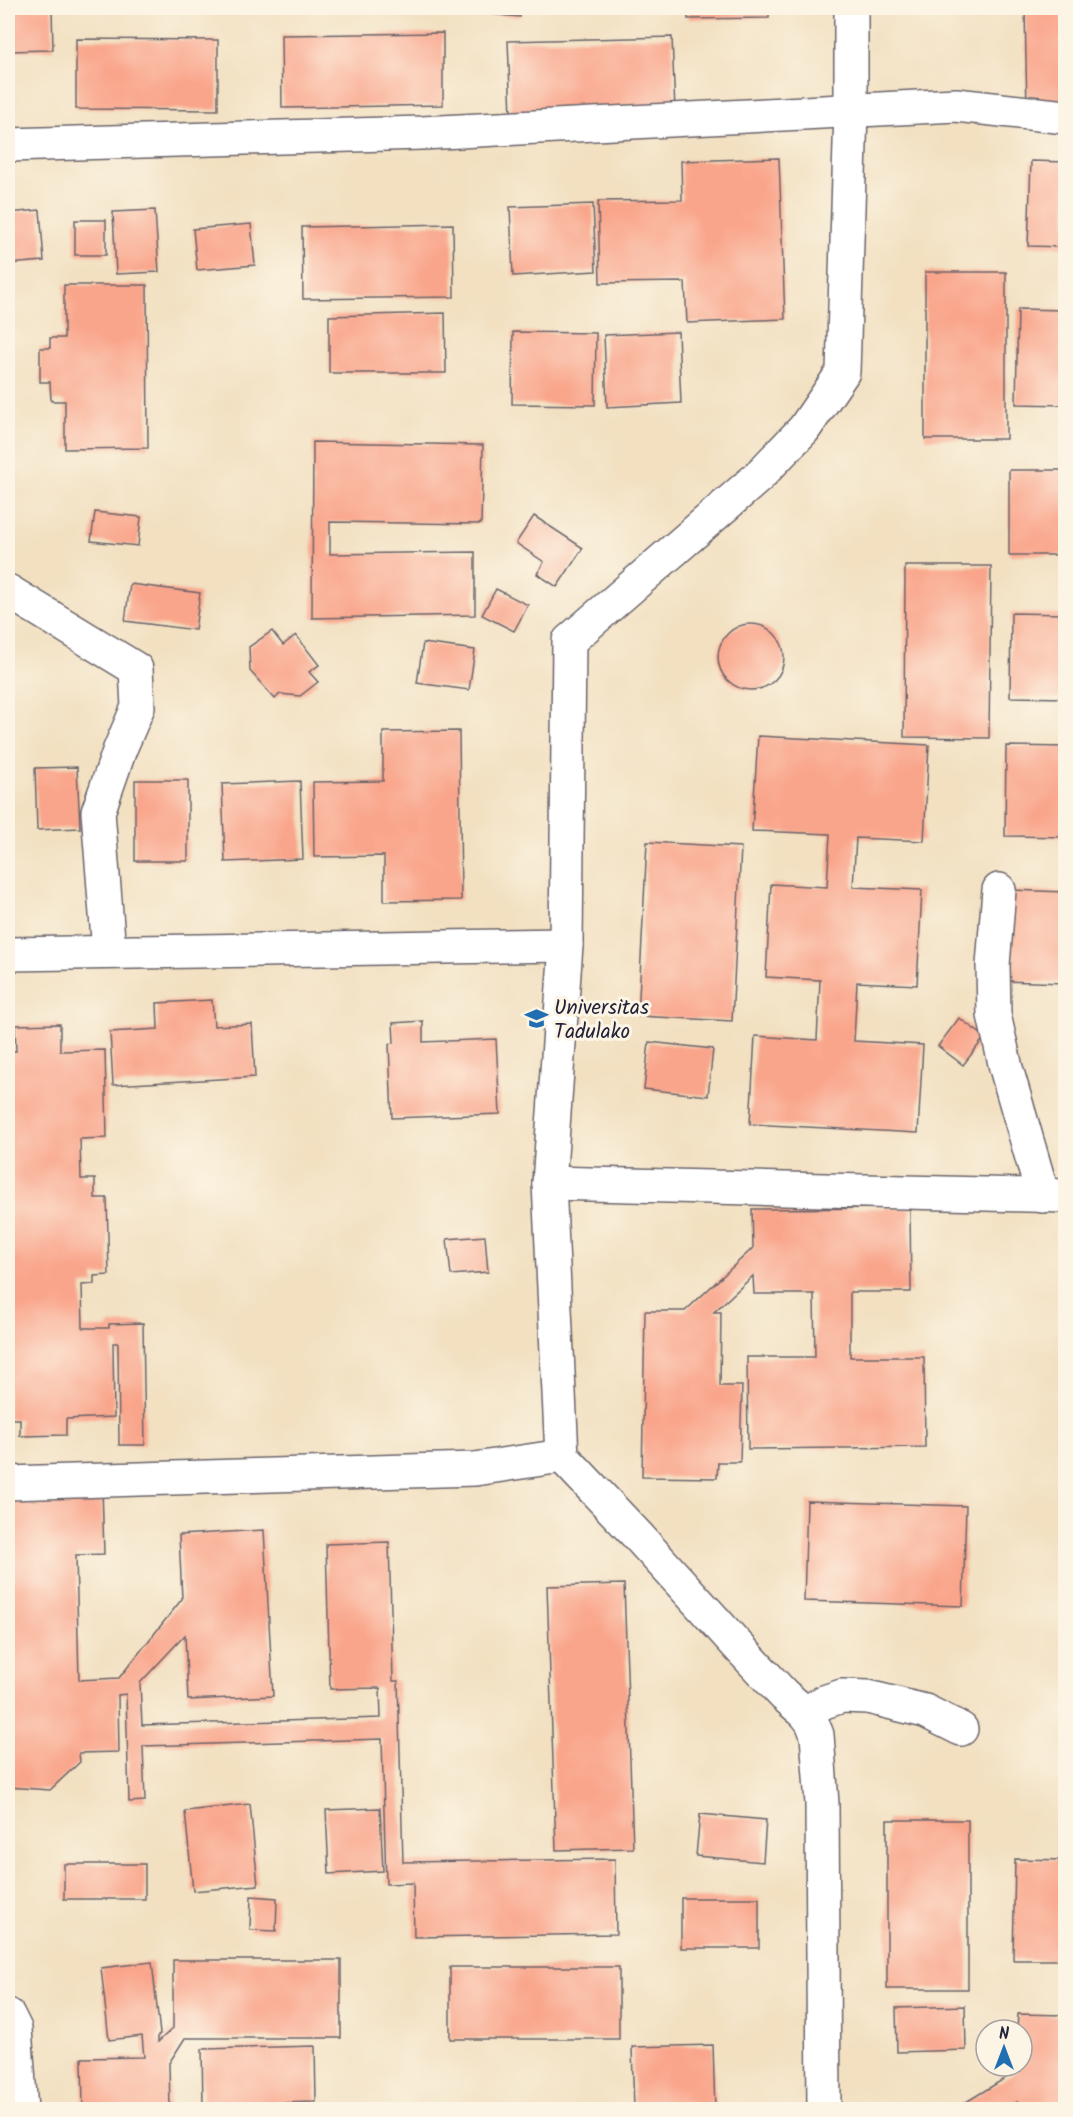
<svg xmlns="http://www.w3.org/2000/svg" width="1073" height="2117" font-family="Kalam,sans-serif">
	<style>
		.building { fill: #f9a58b }
		.lines { fill: none; stroke-linecap: round; stroke-linejoin: round }
		.minor-casing { stroke: #6b646a; stroke-width: 36 }
		.minor { stroke: #fff; stroke-width: 33 }
		.labels { text-anchor: middle; stroke-width: 6; stroke-linejoin: round; paint-order: stroke }
		.poi-label { font-size: 21px; fill: #22223b; stroke: #fcf5e5; text-anchor: start }
	</style>
	<rect width="100%" height="100%" fill="#fcf5e5"/>
	<filter id="ink" filterUnits="userSpaceOnUse"><feTurbulence type="fractalNoise" baseFrequency=".0167" numOctaves="2"/><feDisplacementMap in="SourceGraphic" scale="12" xChannelSelector="R" yChannelSelector="G"/><feConvolveMatrix kernelMatrix="1 2 1 2 8 2 1 2 1" color-interpolation-filters="sRGB"/></filter>
	<filter id="wash" filterUnits="userSpaceOnUse"><feTurbulence type="fractalNoise" baseFrequency=".008" numOctaves="4" result="noise"/><feDisplacementMap in="SourceGraphic" scale="24" xChannelSelector="R" yChannelSelector="G"/><feGaussianBlur stdDeviation="1.35" result="paint"/><feColorMatrix in="noise" values="0 0 0 0 0 0 0 0 0 0 0 0 0 0 0 0 0 1.4 0 .05"/><feComposite in="paint" operator="in"/></filter>
	<g filter="url(#wash)">
		<rect width="100%" height="100%" fill="#f2e0c1"/>
		<g id="blocks">
			<g class="building">
				<path d="M8 8H52L53 50 8 51Z"/>
				<path d="M490 8H521L520 17 489 14Z"/>
				<path d="M688 8H769V18L688 19Z"/>
				<path d="M1025 8H1066V112H1027Z"/>
				<path d="M443 33V105L282 108 281 35Z"/>
				<path d="M672 37 675 111 511 115 508 41Z"/>
				<path d="M76 39 218 40V110L76 109Z"/>
				<path d="M779 158 785 319 687 323 685 282 600 283 598 201 682 200 681 161Z"/>
				<path d="M1031 161 1066 162V247L1028 246Z"/>
				<path d="M593 204 596 271 513 276 510 207Z"/>
				<path d="M40 210 44 261 8 264V213Z"/>
				<path d="M155 210 159 272 116 274 113 212Z"/>
				<rect x="75" y="220" width="31" height="35"/>
				<path d="M251 224 255 265 197 270 193 229Z"/>
				<path d="M453 224 454 297 303 299 302 227Z"/>
				<rect x="925" y="272" width="81" height="167"/>
				<path d="M64 285H147L148 448 65 449V401H51L50 382H40V348H50V338H64Z"/>
				<path d="M1018 309 1066 310V405L1016 404Z"/>
				<path d="M445 313 446 373H329V316Z"/>
				<path d="M513 332 596 333 595 405 512 404Z"/>
				<path d="M678 332 681 403 607 407 604 335Z"/>
				<path d="M313 442 483 445 481 524 330 522V554L475 552V615L312 618Z"/>
				<rect x="1009" y="470" width="57" height="85"/>
				<path d="M95 512 141 517 138 546 91 541Z"/>
				<path d="M534 516 583 548 557 587 537 574 544 562 516 543Z"/>
				<path d="M905 566H991L989 738 904 737Z"/>
				<path d="M130 584 200 593 195 630 125 621Z"/>
				<path d="M496 589 528 605 514 631 482 615Z"/>
				<path d="M1011 613 1066 614V698L1010 697Z"/>
				<circle cx="751" cy="657" r="33"/>
				<path d="M272 631 283 645 296 635 319 665 309 672 318 682 300 696 280 694 275 699 250 671 249 647Z"/>
				<path d="M423 643 475 650 469 690 417 683Z"/>
				<path d="M459 731 461 900 384 901V856L314 857 313 782 383 781V732Z"/>
				<path d="M758 736 929 745 924 841 856 838 853 887 922 890 917 985 857 982 854 1041 923 1045 918 1133 750 1124 755 1036 817 1040 820 980 766 977 771 884 827 887 830 834 752 831Z"/>
				<path d="M1006 746 1066 747V837L1005 836Z"/>
				<path d="M77 767 80 828 37 830 35 768Z"/>
				<rect x="135" y="780" width="53" height="81"/>
				<path d="M300 781 303 859 225 862 222 784Z"/>
				<path d="M647 842 741 847 732 1021 638 1016Z"/>
				<path d="M1008 890 1066 892V983L1005 981Z"/>
				<path d="M212 1000 214 1026 252 1024 255 1077 113 1085 110 1032 158 1029 157 1003Z"/>
				<path d="M959 1018 985 1037 963 1065 938 1046Z"/>
				<path d="M423 1021V1042L496 1039 500 1114 392 1118 389 1044 394 1043 393 1023Z"/>
				<path d="M60 1024V1051L105 1050 107 1138 80 1139 81 1179H95V1198H107L109 1275 94 1276V1284L82 1285 83 1328H109V1324L143 1323 145 1445H119L118 1343H113L114 1417 66 1419V1435L20 1436V1419H8V1051H16L15 1025Z"/>
				<path d="M649 1042 713 1049 708 1096 644 1089Z"/>
				<path d="M910 1208 911 1292H850V1357H924L925 1447 748 1449 747 1357H815L814 1294H754L753 1276 714 1312H721L720 1386H742L740 1462H718L717 1478 642 1477 645 1311H685L753 1248 752 1209Z"/>
				<path d="M485 1236 488 1272 451 1275 447 1239Z"/>
				<path d="M102 1487 104 1554 76 1555 79 1680 119 1678 182 1599 179 1535 264 1530 273 1696 188 1700 185 1635 140 1683 142 1725 381 1718 380 1688 330 1689 326 1544 389 1542 393 1681H398L403 1862 615 1859 616 1934 414 1937 413 1883 386 1884 382 1739 143 1746 145 1801 129 1802 126 1694 118 1695 119 1752 79 1753 80 1762 50 1790 8 1787V1489Z"/>
				<path d="M807 1501 966 1506 963 1606 804 1601Z"/>
				<path d="M624 1584 633 1848 556 1850 547 1586Z"/>
				<path d="M250 1804 258 1885 193 1891 185 1811Z"/>
				<path d="M380 1808 383 1871 329 1874 326 1810Z"/>
				<path d="M700 1814 766 1820 763 1862 696 1856Z"/>
				<rect x="887" y="1820" width="81" height="169"/>
				<path d="M1015 1859 1066 1860V1960H1013Z"/>
				<rect x="64" y="1864" width="81" height="35"/>
				<path d="M251 1896 277 1898 276 1931 250 1930Z"/>
				<rect x="681" y="1898" width="78" height="50"/>
				<path d="M173 1960H341V2038H185L169 2063 170 2110H83L82 2058 144 2057 142 2036 109 2040 101 1968 152 1962 160 2034 158 2035V2042L173 2028Z"/>
				<rect x="450" y="1967" width="169" height="72"/>
				<path d="M965 2006 966 2050 897 2052 896 2008Z"/>
				<path d="M1018 2014 1066 2015V2108H1017V2102L1006 2110H953L1017 2071V2066H1022V2030H1017Z"/>
				<path d="M713 2045 715 2110H634L632 2047Z"/>
				<path d="M315 2046 316 2102 203 2105 202 2049Z"/>
			</g>
		</g>
	</g>
	<g filter="url(#ink)">
		<use href="#blocks" fill-opacity="0" stroke="#6b646a" stroke-width="1.5"/>
		<g class="lines">
			<defs>
				<g id="minor">
					<path d="M8 145 422 133 956 105 1066 117"/>
					<path d="M8 591 136 669 138 707 120 749 98 812 109 952"/>
					<path d="M999 890 993 965 994 1015 1006 1068 1043 1196"/>
					<path d="M8 954 566 945"/>
					<path d="M549 1183 1066 1196"/>
					<path d="M8 1483 475 1469 562 1456"/>
					<path d="M805 1713 824 1702 842 1696 868 1697 925 1711 961 1729"/>
					<path d="M8 2015 15 2029 21 2110"/>
					<path d="M824 2110 822 1804 817 1735 812 1722 805 1713 784 1695 738 1646 637 1535 562 1456 549 1183 566 945 569 641 757 478 804 429 843 372 851 111V8"/>
				</g>
			</defs>
			<use href="#minor" class="minor-casing"/>
			<use href="#minor" class="minor"/>
		</g>
	</g>
	<defs>
		<symbol id="university-bare" viewBox="-9 -9 18 18"><path d="M0-5L7-2L0 1L-7-2ZM-4 1L0 2.5L4 1V4Q0 6-4 4Z" fill="#1f6fb2" stroke="#fcf5e5" stroke-width="2.5" paint-order="stroke"/></symbol>
	</defs>
	<g fill-rule="evenodd">
		<use href="#university-bare" x="520" y="1002" width="33" height="33"/>
	</g>
	<g class="labels">
		<g class="poi-label">
			<text x="554" y="1014">Universitas<tspan x="554" dy="24">Tadulako</tspan></text>
		</g>
	</g>
	<rect width="1073" height="2117" fill="none" stroke="#fcf5e5" stroke-width="30"/>
	<g transform="translate(1004 2048)"><circle r="28" fill="#fcf5e5" stroke="#a5a1a1" stroke-width="1.5"/>
	<path d="M0-4.5L10 22L0 15L-10 22Z" fill="#1f6fb2"/>
	<text y="-9" font-size="16" font-weight="bold" text-anchor="middle" fill="#22223b">N</text>
	</g>
</svg>
